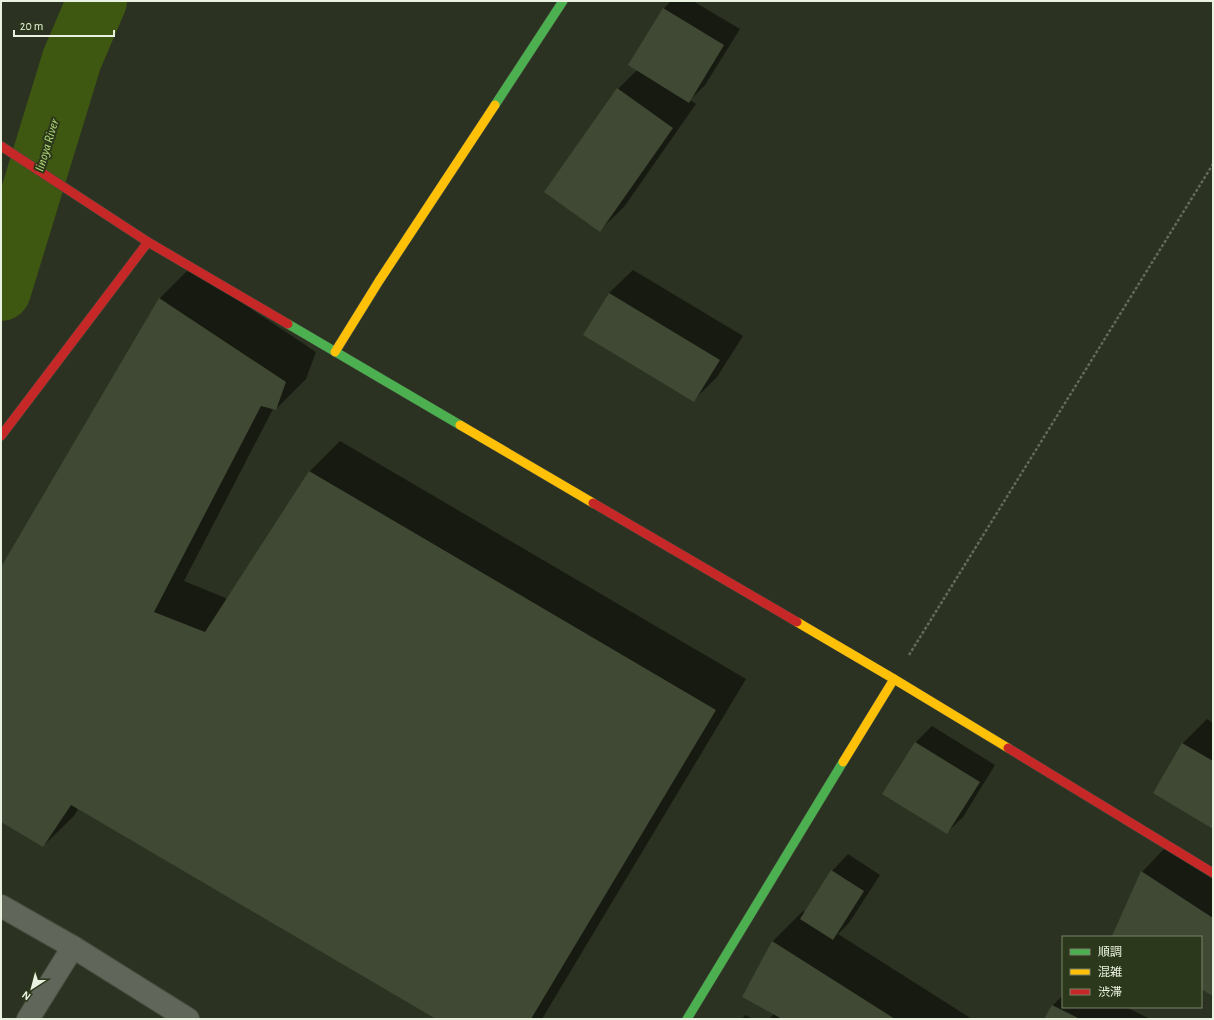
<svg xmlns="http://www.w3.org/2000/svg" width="1214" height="1020" font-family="'Alegreya Sans','Noto Sans JP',sans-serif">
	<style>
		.shadow { fill: #0007 }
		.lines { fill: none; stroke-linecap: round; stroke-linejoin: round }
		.river { stroke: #3e5711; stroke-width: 60 }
		.building { fill: #404933 }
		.street-casing { stroke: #464c3e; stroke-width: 24 }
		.fast-casing { stroke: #464c3e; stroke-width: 10 }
		.slow-casing { stroke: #464c3e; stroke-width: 10 }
		.jam-casing { stroke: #464c3e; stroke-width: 10 }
		.path { stroke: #64695d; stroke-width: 2.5; stroke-dasharray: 3 2; stroke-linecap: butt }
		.street { stroke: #606659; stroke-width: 22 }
		.fast { stroke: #4caf50; stroke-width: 9 }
		.slow { stroke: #ffc107; stroke-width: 9 }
		.jam { stroke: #c62828; stroke-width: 9 }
		.labels { text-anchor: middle; stroke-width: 4; stroke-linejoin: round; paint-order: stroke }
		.water-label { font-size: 13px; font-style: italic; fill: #b3dc7a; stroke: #2c381b }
	</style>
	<rect width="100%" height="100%" fill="#2b3221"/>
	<g class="shadow">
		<path d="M671 1H693L740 29 705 85 690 100 696 104 624 207 600 230 618 89 637 70 663 9Z"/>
		<path d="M190 268 316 352 306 379 276 409H273L184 581 228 599 310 471 340 441 746 679 542 1019H438L78 809 74 816 43 846 1 821V569L160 298Z"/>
		<path d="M633 270 743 336 717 377 693 401 609 293Z"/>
		<path d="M1207 719 1213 723V827L1154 793 1183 743Z"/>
		<path d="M932 726 995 765 963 817 946 833 884 794 916 742Z"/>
		<path d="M1165 848 1213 879V995L1201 987V937H1116L1142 872Z"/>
		<path d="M848 854 880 875 849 923 838 934 972 1019H769L774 1014 743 996 773 941 803 911 806 913 832 871Z"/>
		<path d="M1063 995V1007H1126L1150 1019H1045L1053 1005Z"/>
		<path d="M746 1015 752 1019H741Z"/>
	</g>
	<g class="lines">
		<path class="river" d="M1 291 72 59 97 1"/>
	</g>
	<g class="building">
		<path d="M663 8 724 45 689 103 628 65Z"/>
		<path d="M617 88 673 128 600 232 544 192Z"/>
		<path d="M609 293 720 360 694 402 583 335Z"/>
		<path d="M159 298 286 382 276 410 261 406 154 612 205 632 309 471 716 710 531 1019H436L71 805 43 847 1 822V567Z"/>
		<path d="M915 742 980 782 947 834 882 794Z"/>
		<path d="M1182 743 1213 761V829L1153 793Z"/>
		<path d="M831 870 864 891 833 940 800 919Z"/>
		<path d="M1141 871 1213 918V996L1201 989V937H1114L1112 936Z"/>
		<path d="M772 941 895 1019H782L742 997Z"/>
		<path d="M1052 1005 1080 1019H1044Z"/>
	</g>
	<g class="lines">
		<defs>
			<g id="street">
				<path d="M1 906 73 947 188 1019"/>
				<path d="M28 1019 73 947"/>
			</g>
			<g id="fast">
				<path d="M495 105 563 1"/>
				<path d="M288 324 460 425"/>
				<path d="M687 1019 843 762"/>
			</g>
			<g id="slow">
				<path d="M335 352 379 281 495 105"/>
				<path d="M460 425 593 503"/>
				<path d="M797 622 894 679 1008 748"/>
				<path d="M843 762 894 679"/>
			</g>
			<g id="jam">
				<path d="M1 146 148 242 288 324"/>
				<path d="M1 436 148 242"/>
				<path d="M593 503 797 622"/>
				<path d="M1008 748 1213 873"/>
			</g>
		</defs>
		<use href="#street" class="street-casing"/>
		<use href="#fast" class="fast-casing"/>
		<use href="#slow" class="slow-casing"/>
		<use href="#jam" class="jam-casing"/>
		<path class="path" d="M909 655 1213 164"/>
		<use href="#street" class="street"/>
		<use href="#fast" class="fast"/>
		<use href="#slow" class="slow"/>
		<use href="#jam" class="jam"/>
	</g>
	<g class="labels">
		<g class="water-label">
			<text transform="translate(46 145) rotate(-73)" y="5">Iinoya River</text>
		</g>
	</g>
	<rect width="1214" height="1020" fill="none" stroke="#e9f2e0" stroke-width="4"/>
	<rect x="1062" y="936" width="140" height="72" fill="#2c381b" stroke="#78826a"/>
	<rect x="1070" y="949" width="20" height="6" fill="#4caf50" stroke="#78826a"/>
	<text x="1098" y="956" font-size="12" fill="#e9f2e0">順調</text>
	<rect x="1070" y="969" width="20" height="6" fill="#ffc107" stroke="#78826a"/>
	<text x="1098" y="976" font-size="12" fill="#e9f2e0">混雑</text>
	<rect x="1070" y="989" width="20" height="6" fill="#c62828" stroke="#78826a"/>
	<text x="1098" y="996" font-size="12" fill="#e9f2e0">渋滞</text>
	<g transform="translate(32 988) rotate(216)" stroke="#2c381b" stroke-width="3" paint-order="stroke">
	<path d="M0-3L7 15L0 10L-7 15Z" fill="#e9f2e0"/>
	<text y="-6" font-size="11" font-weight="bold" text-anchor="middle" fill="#e9f2e0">N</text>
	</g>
	<path d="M14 30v6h100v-6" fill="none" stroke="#e9f2e0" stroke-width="2"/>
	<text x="20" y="30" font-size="12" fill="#e9f2e0" stroke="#2c381b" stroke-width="3" paint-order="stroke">20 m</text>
</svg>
